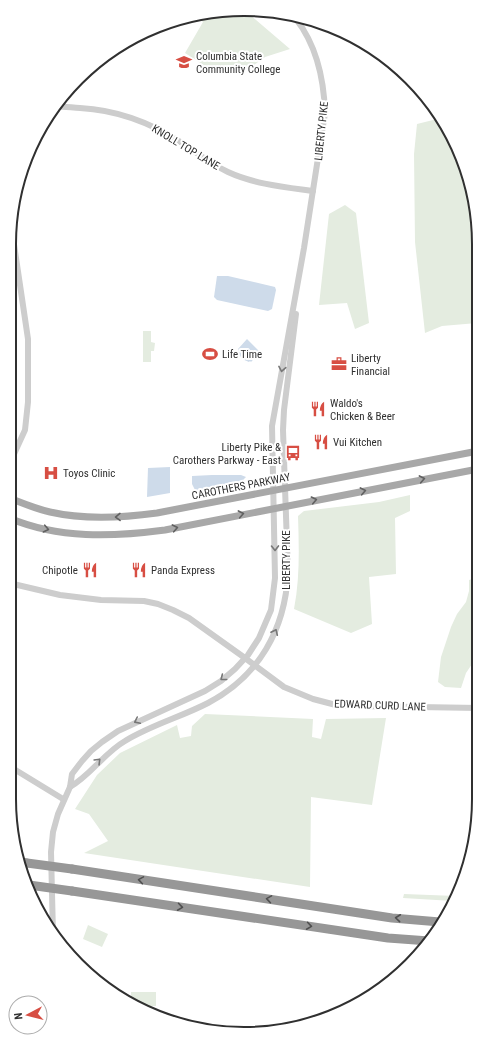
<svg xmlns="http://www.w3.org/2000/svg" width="488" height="1043" font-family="'Roboto Condensed',sans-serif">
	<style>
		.green { fill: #e4ece0 }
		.water { fill: #cedbea }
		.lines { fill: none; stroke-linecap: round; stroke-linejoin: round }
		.minor { stroke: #cdcdcd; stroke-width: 6 }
		.major { stroke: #a8a8a8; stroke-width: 7 }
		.highway { stroke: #979797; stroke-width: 9 }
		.highway-bridge { stroke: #979797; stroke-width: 9 }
		.oneway { stroke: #777 }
		.oneway2 { stroke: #606060 }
		.oneway3 { stroke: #4f4f4f }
		.labels { text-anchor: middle; stroke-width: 4; stroke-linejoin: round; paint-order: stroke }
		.poi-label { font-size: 11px; fill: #303030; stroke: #fff; text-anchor: start }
		.street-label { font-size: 11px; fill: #303030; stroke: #fff }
		.rim { fill: none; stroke: #303030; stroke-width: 2 }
	</style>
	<rect width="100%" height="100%" fill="#fff"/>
	<g class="green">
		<path d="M243 9 290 49 265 57 250 68 216 73 185 53 203 22 199 18Z"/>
		<path d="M441 118 461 154 477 213V323L442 326 425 333 415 242 414 154 417 124Z"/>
		<path d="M345 205 356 213 369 323 355 329 347 303 319 305 329 214Z"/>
		<path d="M143 331H151V342L155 343 154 351H151V362H143Z"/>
		<path d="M410 495V511L395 518 396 574 369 577 372 624 351 633 294 609C300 578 299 547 298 516L304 511 379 502Z"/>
		<path d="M477 569 478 570 479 694 474 691 475 671 472 664 466 673 461 688 445 687 438 682 441 657 451 627 457 614 466 602 469 591V580L476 578Z"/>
		<path d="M205 714 313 719 312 737 321 739 326 719 386 718 372 805 311 797 310 887 84 853 108 841 89 814 75 809 97 775 120 753 177 725 180 738 191 736 192 726Z"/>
		<path d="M404 894 456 896 453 901 403 898Z"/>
		<path d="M88 925 108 934 102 947 83 939Z"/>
		<path d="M131 992H156V1006H135L131 1004Z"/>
	</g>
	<g class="water">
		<path d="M217 276H228L275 287 276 290 272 309 268 311 217 300 214 297Z"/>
		<path d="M247 339 260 352 251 362 250 361 249 362 242 359 238 352 239 350 238 349Z"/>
		<path d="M170 467V493L147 497 148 468Z"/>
		<path d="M212 475H241L246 477 240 483 195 490 192 484V476Z"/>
	</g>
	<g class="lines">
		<g class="minor">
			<path d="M58 107C66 106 72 108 80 108 117 110 150 122 182 143 197 153 211 164 228 172 254 184 284 187 313 191"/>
			<path d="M9 465 25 430 28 402V339L12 231"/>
			<path d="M9 583 60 595 101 600 144 601 158 604 173 610 189 618 245 658 284 687 313 699 336 705 356 706 479 708"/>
			<path d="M9 766 63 799"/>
			<path d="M70 787C91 775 104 753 125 741 151 725 181 717 208 703 259 676 285 630 288 573L283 430 284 410 296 314"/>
			<path d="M53 934 51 852 53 832 58 814 70 787 72 774 82 761 91 751 102 742 118 731 205 691 221 681 235 669 248 655 259 638 271 610 275 578 272 426 304 248 325 113C324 79 317 46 296 19"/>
		</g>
		<g class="major">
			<path d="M9 498C22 503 36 509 50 512 85 520 121 518 157 513L478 451"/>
			<path d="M9 518C59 539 112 537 165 530L478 469"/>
		</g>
		<g class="highway">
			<path d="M19 861 27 863"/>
			<path d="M72 869 392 918 440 922"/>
			<path d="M72 891 388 938 429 941"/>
		</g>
		<g class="highway-bridge">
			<path d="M27 863 72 869"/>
			<path d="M29 885 72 891"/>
		</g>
	</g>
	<defs><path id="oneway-chevron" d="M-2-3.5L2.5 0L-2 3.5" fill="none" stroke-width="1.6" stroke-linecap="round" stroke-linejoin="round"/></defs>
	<g class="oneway">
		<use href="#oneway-chevron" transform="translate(282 369) rotate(100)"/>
		<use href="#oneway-chevron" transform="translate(275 548) rotate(89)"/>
		<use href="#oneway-chevron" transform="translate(275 632) rotate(-65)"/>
		<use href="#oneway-chevron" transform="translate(223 678) rotate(142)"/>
		<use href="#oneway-chevron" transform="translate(137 721) rotate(154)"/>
		<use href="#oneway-chevron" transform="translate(98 761) rotate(-45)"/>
	</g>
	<g class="oneway2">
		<use href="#oneway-chevron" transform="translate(422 479) rotate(-11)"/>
		<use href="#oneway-chevron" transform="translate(363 491) rotate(-11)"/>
		<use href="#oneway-chevron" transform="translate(314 500) rotate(-12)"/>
		<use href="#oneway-chevron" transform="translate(241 514) rotate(-11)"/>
		<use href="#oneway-chevron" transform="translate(118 517) rotate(179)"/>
		<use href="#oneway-chevron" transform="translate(175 528) rotate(-11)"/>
		<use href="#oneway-chevron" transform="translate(46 529) rotate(12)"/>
	</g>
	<g class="oneway3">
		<use href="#oneway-chevron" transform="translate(141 880) rotate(-171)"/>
		<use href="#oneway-chevron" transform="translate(269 899) rotate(-171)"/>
		<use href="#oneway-chevron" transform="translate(180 907) rotate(8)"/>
		<use href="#oneway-chevron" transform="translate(398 918) rotate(-174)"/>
		<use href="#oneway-chevron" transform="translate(309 926) rotate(8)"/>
	</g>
	<defs>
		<symbol id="university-bare" viewBox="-9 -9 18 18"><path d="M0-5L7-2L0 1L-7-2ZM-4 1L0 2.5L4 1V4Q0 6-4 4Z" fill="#d74e43" stroke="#fff" stroke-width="2.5" paint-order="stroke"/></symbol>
		<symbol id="stadium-bare" viewBox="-9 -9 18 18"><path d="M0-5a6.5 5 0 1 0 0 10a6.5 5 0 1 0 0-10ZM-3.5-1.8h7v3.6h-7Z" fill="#d74e43" stroke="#fff" stroke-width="2.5" paint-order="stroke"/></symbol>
		<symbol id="office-bare" viewBox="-9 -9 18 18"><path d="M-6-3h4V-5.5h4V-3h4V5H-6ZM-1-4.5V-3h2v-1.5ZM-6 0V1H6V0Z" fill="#d74e43" stroke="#fff" stroke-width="2.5" paint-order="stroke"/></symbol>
		<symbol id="restaurant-bare" viewBox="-9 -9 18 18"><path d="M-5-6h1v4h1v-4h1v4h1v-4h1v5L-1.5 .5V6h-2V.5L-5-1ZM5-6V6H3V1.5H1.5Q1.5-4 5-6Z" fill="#d74e43" stroke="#fff" stroke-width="2.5" paint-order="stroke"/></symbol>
		<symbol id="bus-bare" viewBox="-9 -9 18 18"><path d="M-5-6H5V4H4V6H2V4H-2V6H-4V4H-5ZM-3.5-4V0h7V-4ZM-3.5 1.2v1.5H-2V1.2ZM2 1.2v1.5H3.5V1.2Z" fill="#d74e43" stroke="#fff" stroke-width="2.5" paint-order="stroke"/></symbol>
		<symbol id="hospital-bare" viewBox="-9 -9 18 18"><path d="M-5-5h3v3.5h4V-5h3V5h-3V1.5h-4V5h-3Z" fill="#d74e43" stroke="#fff" stroke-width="2.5" paint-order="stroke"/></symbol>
	</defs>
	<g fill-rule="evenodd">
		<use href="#university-bare" x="173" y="51" width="22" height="22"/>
		<use href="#stadium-bare" x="199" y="343" width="22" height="22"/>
		<use href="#office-bare" x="328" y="353" width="22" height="22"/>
		<use href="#restaurant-bare" x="307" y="398" width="22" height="22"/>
		<use href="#restaurant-bare" x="310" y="431" width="22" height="22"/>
		<use href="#bus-bare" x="282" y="442" width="22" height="22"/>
		<use href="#hospital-bare" x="40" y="462" width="22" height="22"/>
		<use href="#restaurant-bare" x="79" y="559" width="22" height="22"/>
		<use href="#restaurant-bare" x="128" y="559" width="22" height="22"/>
	</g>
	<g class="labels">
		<g class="poi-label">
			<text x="196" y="60">Columbia State<tspan x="196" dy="13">Community College</tspan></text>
			<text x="222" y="358">Life Time</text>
			<text x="351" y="362">Liberty<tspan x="351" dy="13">Financial</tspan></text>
			<text x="330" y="407">Waldo's<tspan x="330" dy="13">Chicken &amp; Beer</tspan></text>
			<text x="333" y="446">Vui Kitchen</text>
			<text x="281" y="451" text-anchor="end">Liberty Pike &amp;<tspan x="281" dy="13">Carothers Parkway - East</tspan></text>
			<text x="63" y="477">Toyos Clinic</text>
			<text x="78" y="574" text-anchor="end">Chipotle</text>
			<text x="151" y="574">Panda Express</text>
		</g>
		<g class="street-label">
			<text transform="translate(321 131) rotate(-84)" y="4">LIBERTY PIKE</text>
			<text transform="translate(186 147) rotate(31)" y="4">KNOLL TOP LANE</text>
			<text transform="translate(241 486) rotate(-11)" y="4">CAROTHERS PARKWAY</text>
			<text transform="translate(286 560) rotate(-90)" y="4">LIBERTY PIKE</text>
			<text transform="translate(380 705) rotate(2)" y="4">EDWARD CURD LANE</text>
		</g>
	</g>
	<path d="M0 0H488V1043H0ZM244 16H244A228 228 0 0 1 472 244V799A228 228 0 0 1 244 1027H244A228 228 0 0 1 16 799V244A228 228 0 0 1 244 16Z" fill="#fff" fill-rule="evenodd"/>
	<path class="rim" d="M244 16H244A228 228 0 0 1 472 244V799A228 228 0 0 1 244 1027H244A228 228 0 0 1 16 799V244A228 228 0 0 1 244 16Z"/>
	<g transform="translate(28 1015) rotate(263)"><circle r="19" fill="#ffffff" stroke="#acacac"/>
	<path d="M0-3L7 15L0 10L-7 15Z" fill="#d74e43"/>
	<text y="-6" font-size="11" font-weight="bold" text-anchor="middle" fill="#303030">N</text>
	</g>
</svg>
